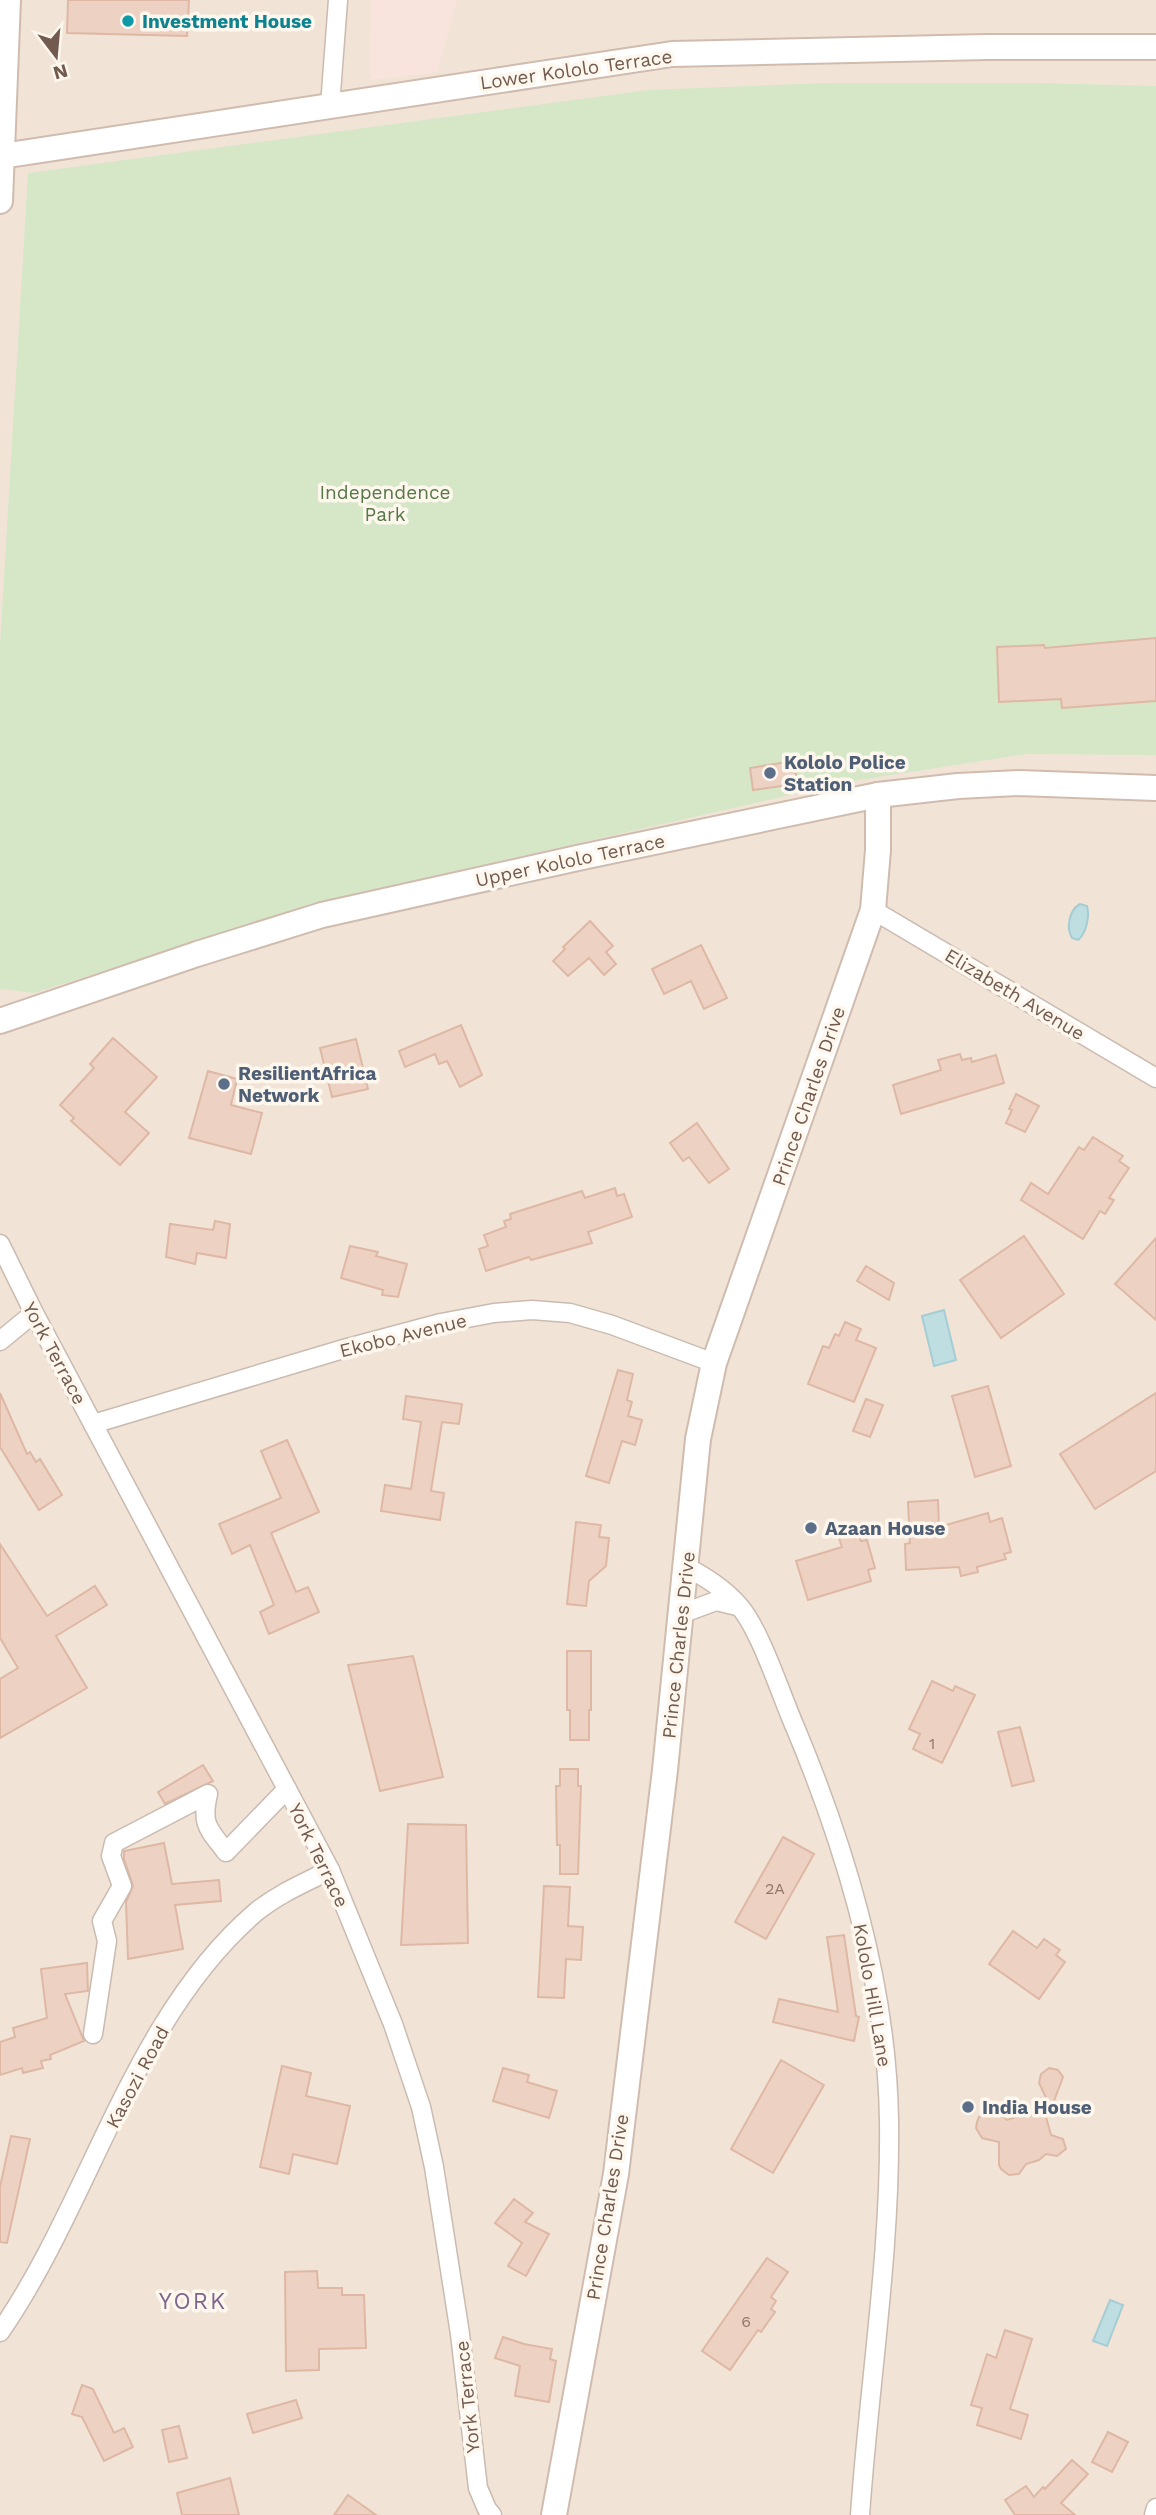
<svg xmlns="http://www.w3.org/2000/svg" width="1156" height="2515" font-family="'Work Sans',sans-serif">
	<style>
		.residential { fill: #f1e4d7 }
		.commercial { fill: #f9e4dd }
		.green { fill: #d5e7c7 }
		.water { fill: #bedee2; stroke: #a5cdd3; stroke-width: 2 }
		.building { fill: #edd1c2; stroke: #deb8a4; stroke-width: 2 }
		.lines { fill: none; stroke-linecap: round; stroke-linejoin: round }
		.street-casing { stroke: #cbbaaf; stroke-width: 21 }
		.secondary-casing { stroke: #d0bcaf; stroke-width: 28 }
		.street { stroke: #fff; stroke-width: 18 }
		.secondary { stroke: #fff; stroke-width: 24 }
		.culture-dot { fill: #0f9aa8; stroke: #fdf7ee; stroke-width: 2.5 }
		.service-dot { fill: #5c6f8a; stroke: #fdf7ee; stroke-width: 2.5 }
		.labels { text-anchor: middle; stroke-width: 7; stroke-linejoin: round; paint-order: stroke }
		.number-label { font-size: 16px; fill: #91786b }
		.culture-label { font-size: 19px; font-weight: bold; fill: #0d838f; stroke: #fdf7ee; text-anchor: start }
		.street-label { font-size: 19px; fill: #725a4e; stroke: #fdf7ee }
		.park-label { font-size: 19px; fill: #577747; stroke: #fdf7ee }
		.service-label { font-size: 19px; font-weight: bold; fill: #4e5e75; stroke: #fdf7ee; text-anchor: start }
		.quarter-label { font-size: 23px; letter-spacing: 2px; fill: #7f668d; stroke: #fdf7ee }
	</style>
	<rect width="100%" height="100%" fill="#faf2e8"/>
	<rect class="residential" x="0" y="0" width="1156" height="2515"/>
	<path class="commercial" d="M371 0H457L437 72 370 80Z"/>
	<path class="green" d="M829 83H1039L1156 86V755L1026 754 847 782 334 899 34 993 0 989V645L28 173 648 90Z"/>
	<g class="water">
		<path d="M1080 904 1087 906C1090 916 1086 934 1078 940L1072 938C1066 928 1069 910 1080 904Z"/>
		<path d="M944 1310 956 1360 934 1366 922 1316Z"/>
		<path d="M1110 2300 1123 2305 1107 2346 1093 2341Z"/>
	</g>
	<g class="building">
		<path d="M68 0H189L187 36 67 33Z"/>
		<path d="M1156 638V701L1062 708 1061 699 999 702 997 647 1044 645 1045 648Z"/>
		<path d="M794 761 797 784 753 790 750 768Z"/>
		<path d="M590 921 613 946 606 952 616 964 604 975 589 958 568 976 553 961 565 949 563 947Z"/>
		<path d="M701 945 727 998 704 1009 691 981 664 994 652 969Z"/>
		<path d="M461 1025 482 1075 460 1087 447 1061 439 1064 435 1054 405 1067 399 1051Z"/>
		<path d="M113 1038 157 1077 125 1112 149 1133 120 1165 71 1121 74 1118 60 1105 94 1068 90 1064Z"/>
		<path d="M356 1039 368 1089 332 1097 320 1048Z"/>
		<path d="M960 1054 962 1060 971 1058 972 1062 996 1055 1004 1083 901 1114 893 1085 941 1070 938 1060Z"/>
		<path d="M208 1071 237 1079 231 1105 262 1113 251 1154 189 1138Z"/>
		<path d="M1016 1094 1039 1106 1025 1132 1006 1123 1012 1110 1009 1109Z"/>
		<path d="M697 1123 729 1169 709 1183 689 1157 683 1161 670 1143Z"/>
		<path d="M1093 1137 1123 1156 1119 1161 1129 1168 1109 1198 1114 1200 1105 1214 1100 1211 1083 1239 1021 1200 1031 1183 1048 1194 1079 1147 1084 1150Z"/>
		<path d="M615 1188 617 1196 624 1194 632 1217 588 1232 592 1243 531 1260 529 1257 486 1271 479 1249 488 1246 484 1235 506 1227 504 1221 511 1219 510 1214 582 1191 585 1198Z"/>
		<path d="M215 1221 230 1224 226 1258 197 1253 195 1264 166 1257 170 1224 213 1230Z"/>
		<path d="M1024 1236 1064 1294 1001 1338 960 1280Z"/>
		<path d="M1156 1238V1320L1115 1284Z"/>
		<path d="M350 1246 378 1252 376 1256 407 1264 398 1297 382 1295 383 1290 341 1278Z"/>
		<path d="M866 1266 894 1283 889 1300 857 1281Z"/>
		<path d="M845 1322 861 1329 856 1340 876 1348 854 1402 808 1384 823 1346 829 1348 835 1334 839 1336Z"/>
		<path d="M618 1370 633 1374 627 1400 632 1402 628 1416 642 1420 635 1445 622 1441 609 1483 586 1476Z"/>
		<path d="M988 1386 1011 1466 975 1477 952 1396Z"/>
		<path d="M0 1393 27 1454 30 1452 36 1462 40 1459 62 1495 39 1510 0 1447Z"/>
		<path d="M1156 1393V1471L1095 1509 1060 1454Z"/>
		<path d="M406 1396 462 1404 459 1424 442 1422 431 1491 444 1493 440 1520 381 1511 385 1485 411 1489 421 1422 403 1419Z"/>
		<path d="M866 1399 883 1405 870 1437 853 1431Z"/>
		<path d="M287 1440 319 1512 271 1533 296 1592 308 1587 319 1612 269 1634 260 1612 274 1605 250 1545 232 1554 219 1524 281 1498 261 1451Z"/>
		<path d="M938 1500 939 1527 988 1513 990 1522 1002 1518 1011 1552 1004 1554 1006 1559 977 1567 978 1572 961 1576 959 1567 906 1570 905 1544 910 1543 908 1502Z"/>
		<path d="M576 1522 601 1525 599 1537 609 1538 606 1566 589 1581 586 1606 567 1604Z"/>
		<path d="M857 1529 861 1541 867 1540 875 1568 868 1570 871 1581 808 1600 796 1561 842 1547 838 1535Z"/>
		<path d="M0 1544 47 1616 95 1586 107 1605 56 1636 87 1688 0 1738V1679L18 1668 0 1638Z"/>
		<path d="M567 1651H591V1710H589V1740H570V1710H567Z"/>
		<path d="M413 1656 443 1777 380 1791 348 1665Z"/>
		<path d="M932 1681 953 1691 955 1686 975 1695 942 1763 913 1749 920 1734 909 1729Z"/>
		<path d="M1020 1727 1034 1781 1012 1786 998 1732Z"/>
		<path d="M203 1765 213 1781 165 1804 158 1792Z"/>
		<path d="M560 1769H578V1786H581L578 1874H560V1845H557L556 1786H560Z"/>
		<path d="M408 1824 466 1825 468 1943 401 1945Z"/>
		<path d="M783 1837 814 1854 766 1939 735 1922Z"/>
		<path d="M164 1843 172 1884 219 1880 221 1901 175 1905 183 1949 128 1959 126 1902 133 1886 124 1859V1851Z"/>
		<path d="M544 1886 570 1887 568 1926 583 1927 581 1960 566 1959 564 1998 538 1997Z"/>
		<path d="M1013 1931 1037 1948 1044 1939 1060 1950 1056 1955 1065 1962 1039 1999 989 1964Z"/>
		<path d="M844 1935 856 2016 859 2017 854 2041 773 2022 779 1999 838 2012 827 1937Z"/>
		<path d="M87 1963 88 1991 65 1994 84 2041 50 2055 51 2059 41 2061 43 2068 23 2073 22 2068 0 2075V2042L15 2037 13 2028 47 2018 41 1969Z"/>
		<path d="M781 2060 824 2085 773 2173 731 2149Z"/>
		<path d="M282 2066 311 2073 306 2096 350 2106 337 2164 293 2154 289 2174 260 2167Z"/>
		<path d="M503 2068 529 2075 527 2082 557 2091 549 2118 493 2101Z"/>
		<path d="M1049 2068 1058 2070 1063 2077 1051 2109 1039 2083 1041 2074Z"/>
		<path d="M1041 2099 1051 2135 1063 2139 1066 2149 1057 2156 1046 2154 1039 2160 1026 2164 1019 2174 1009 2175 1001 2169 999 2165V2142L982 2138 976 2128 977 2122 979 2117 990 2111H996L1007 2120 1025 2114 1033 2115Z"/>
		<path d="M11 2136 30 2139 7 2243 0 2242V2187Z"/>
		<path d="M514 2199 533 2213 525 2222 549 2234 526 2276 508 2266 522 2243 495 2223Z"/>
		<path d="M767 2258 788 2272 771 2297 776 2301 771 2309 775 2312 761 2332 758 2330 730 2370 702 2351Z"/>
		<path d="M317 2271 318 2288H342V2295H364L366 2348 319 2349V2370L286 2371 285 2272Z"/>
		<path d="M1005 2330 1032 2339 1010 2409 1028 2415 1021 2439 977 2425 982 2408 971 2405 987 2354 996 2358Z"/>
		<path d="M503 2337 524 2344 552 2349 550 2359 556 2361 549 2402 515 2396 520 2366 495 2358Z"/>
		<path d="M82 2385 93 2389 114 2433 124 2428 133 2447 104 2461 82 2417 72 2414Z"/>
		<path d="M296 2400 302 2418 253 2433 247 2414Z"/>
		<path d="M179 2426 187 2458 169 2462 162 2430Z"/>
		<path d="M1108 2432 1128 2442 1112 2472 1092 2462Z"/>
		<path d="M1072 2460 1088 2474 1061 2503 1075 2515H1015L1005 2500 1026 2486 1034 2497 1043 2487 1045 2489Z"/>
		<path d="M230 2478 239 2515H182L177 2493Z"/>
		<path d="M348 2495 376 2515H334Z"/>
	</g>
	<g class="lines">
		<defs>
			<g id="street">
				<path d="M330 106 338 0"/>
				<path d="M873 910 1156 1078"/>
				<path d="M0 1244 34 1313 330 1870 393 2024 421 2107 434 2167 460 2334 478 2488 487 2509 492 2515"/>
				<path d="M0 1341 34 1313"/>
				<path d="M93 1424 340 1350 441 1323 494 1313 532 1310 570 1313 612 1325 714 1363"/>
				<path d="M685 1566C705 1577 725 1589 740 1607 761 1632 781 1695 795 1727 847 1851 887 1985 889 2120 891 2252 869 2384 860 2515"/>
				<path d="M681 1614 716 1601 737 1606"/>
				<path d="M93 2034 107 1941 102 1921 122 1886 111 1856 114 1843 208 1794C201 1825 208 1828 226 1852L287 1789"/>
				<path d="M0 2332C91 2201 132 2018 256 1912 278 1894 304 1883 330 1870"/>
				<path d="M1154 2515 1156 2508"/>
			</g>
			<g id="secondary">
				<path d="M2 156 672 54 987 47H1156"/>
				<path d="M0 201 8 0"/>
				<path d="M0 1021 197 954 322 915 582 857 878 795 958 786 1019 783 1156 788"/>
				<path d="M554 2515 616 2174 665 1770 698 1439 714 1363 873 910 878 850V795"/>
			</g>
		</defs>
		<use href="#street" class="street-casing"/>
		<use href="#secondary" class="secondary-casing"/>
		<use href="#street" class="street"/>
		<use href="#secondary" class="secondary"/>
	</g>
	<circle class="culture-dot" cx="128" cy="21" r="7"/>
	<g class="service-dot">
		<circle cx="770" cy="773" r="7"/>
		<circle cx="224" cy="1084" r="7"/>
		<circle cx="811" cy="1528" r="7"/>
		<circle cx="968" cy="2107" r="7"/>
	</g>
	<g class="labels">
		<g class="number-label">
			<text x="932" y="1749">1</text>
			<text x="775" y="1894">2A</text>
			<text x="746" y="2327">6</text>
		</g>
		<g class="culture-label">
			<text x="142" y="28">Investment House</text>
		</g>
		<g class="street-label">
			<text transform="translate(576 69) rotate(-8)" y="7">Lower Kololo Terrace</text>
			<text transform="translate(570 860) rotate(-12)" y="7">Upper Kololo Terrace</text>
			<text transform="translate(1015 994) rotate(31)" y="7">Elizabeth Avenue</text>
			<text transform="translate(808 1096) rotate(-71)" y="7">Prince Charles Drive</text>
			<text transform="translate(403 1335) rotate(-14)" y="7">Ekobo Avenue</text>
			<text transform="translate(55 1353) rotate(62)" y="7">York Terrace</text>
			<text transform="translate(678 1645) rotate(-84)" y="7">Prince Charles Drive</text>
			<text transform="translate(319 1855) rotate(64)" y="7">York Terrace</text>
			<text transform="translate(873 1995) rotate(80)" y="7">Kololo Hill Lane</text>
			<text transform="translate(137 2077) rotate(-62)" y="7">Kasozi Road</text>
			<text transform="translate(607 2207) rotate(-81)" y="7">Prince Charles Drive</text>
			<text transform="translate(467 2397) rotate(-96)" y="7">York Terrace</text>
		</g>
		<g class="park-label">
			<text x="385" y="499">Independence<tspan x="385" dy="22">Park</tspan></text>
		</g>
		<g class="service-label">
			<text x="784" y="769">Kololo Police<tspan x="784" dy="22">Station</tspan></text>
			<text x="238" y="1080">ResilientAfrica<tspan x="238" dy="22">Network</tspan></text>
			<text x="825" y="1535">Azaan House</text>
			<text x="982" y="2114">India House</text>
		</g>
		<g class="quarter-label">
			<text x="193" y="2309">YORK</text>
		</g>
	</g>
	<g transform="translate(56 56) rotate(164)" stroke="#fdf7ee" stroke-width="5" paint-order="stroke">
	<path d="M0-5L12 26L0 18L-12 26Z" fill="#725a4e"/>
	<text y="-10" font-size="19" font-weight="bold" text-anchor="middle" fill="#725a4e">N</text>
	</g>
</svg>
